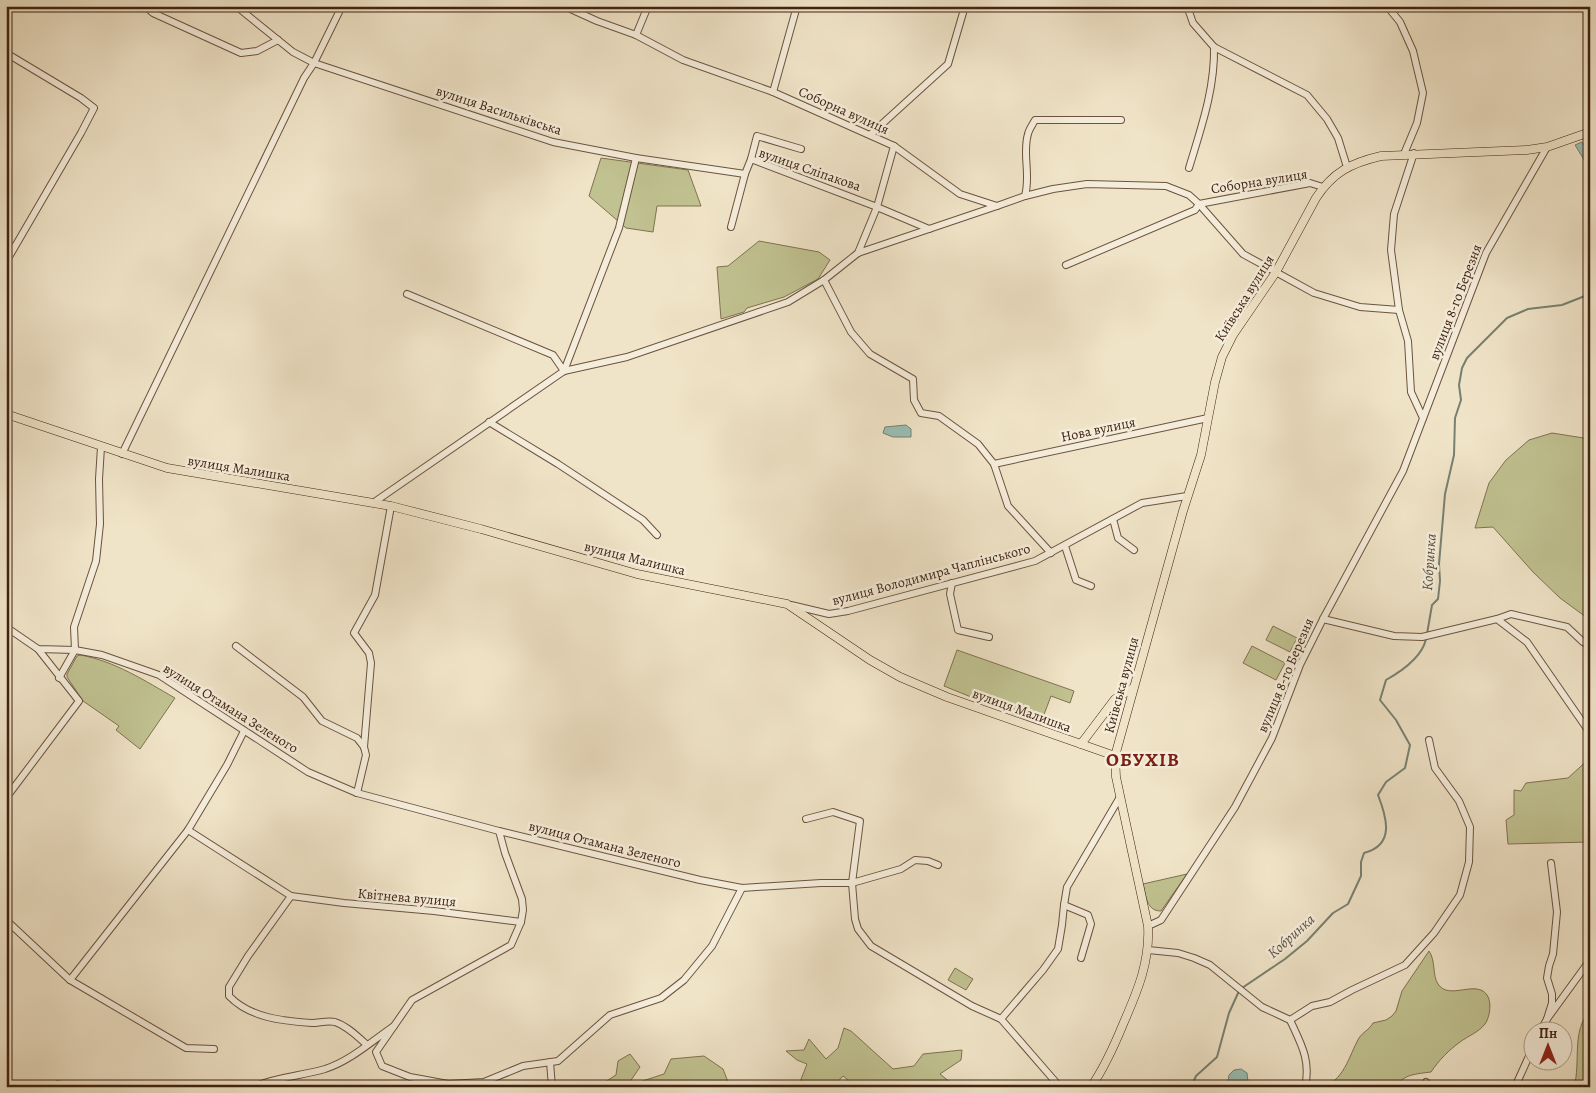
<svg xmlns="http://www.w3.org/2000/svg" width="1596" height="1093" font-family="Alegreya,serif">
	<style>
		.green { fill: #c1c291; stroke: #807251 }
		.water { fill: #9abfb5; stroke: #768173 }
		.lines { fill: none; stroke-linecap: round; stroke-linejoin: round }
		.stream { stroke: #768173; stroke-width: 2 }
		.minor-casing { stroke: #6b533f; stroke-width: 8 }
		.major-casing { stroke: #3f2311; stroke-width: 9 }
		.minor { stroke: #f5eddb; stroke-width: 6 }
		.major { stroke: #f0e4c8; stroke-width: 8 }
		.labels { text-anchor: middle; stroke-width: 5; stroke-linejoin: round; paint-order: stroke }
		.street-label { font-size: 14px; fill: #3f2311; stroke: #f5eddb }
		.water-label { font-size: 15px; font-style: italic; fill: #5a5242; stroke: #f5eddb }
		.district-label { font-size: 19px; font-weight: bold; letter-spacing: 1px; fill: #7a1f14; stroke: #f5eddb }
	</style>
	<rect width="100%" height="100%" fill="#f0e4c8"/>
	<filter id="stains"><feTurbulence type="fractalNoise" baseFrequency=".004" numOctaves="4"/><feColorMatrix values="0 0 0 0 .2 0 0 0 0 .09 0 0 0 0 .02 0 0 0 .5 -.17"/></filter>
	<radialGradient id="worn" r=".72"><stop offset=".6" stop-color="#630" stop-opacity="0"/><stop offset="1" stop-color="#630" stop-opacity=".3"/></radialGradient>
	<g class="green">
		<path d="M601 158 688 170 701 206H657L653 232 626 228 589 196Z"/>
		<path d="M759 241 819 252 830 260 818 279 784 297 747 308 744 312 721 319 717 267 728 266Z"/>
		<path d="M1552 433 1590 439V620L1560 598 1533 572 1493 527 1475 528 1489 483 1506 460 1529 440Z"/>
		<path d="M1273 626 1297 638 1290 652 1266 640Z"/>
		<path d="M1252 646 1285 663 1276 680 1243 663Z"/>
		<path d="M957 650 1074 691 1070 703 1051 696 1040 725 944 686Z"/>
		<path d="M80 655C115 661 145 681 175 698L140 749 116 730 119 726 83 701 67 677V674L77 656Z"/>
		<path d="M1590 758V842L1508 844 1506 820 1514 815V790L1521 791 1526 783 1568 778Z"/>
		<path d="M1187 874 1161 911C1146 911 1146 895 1143 884Z"/>
		<path d="M1429 951C1436 961 1432 975 1438 984 1449 1001 1476 979 1487 995 1492 1002 1490 1017 1485 1024 1479 1032 1468 1036 1460 1042 1449 1050 1439 1060 1431 1072 1416 1074 1404 1074 1395 1087H1320C1344 1083 1349 1055 1359 1038 1363 1032 1369 1030 1373 1023L1386 1020 1392 1016 1396 1011 1402 991Z"/>
		<path d="M955 968 973 979 966 990 948 980Z"/>
		<path d="M1590 1011V1087H1574C1581 1063 1571 1030 1590 1011Z"/>
		<path d="M844 1028 851 1031 893 1069 914 1066 923 1054 962 1050 961 1060 940 1074 956 1087H885L881 1083 876 1087H847L848 1080 843 1076 833 1087H798L807 1064 797 1060 786 1051 804 1050 809 1039 826 1059 838 1048Z"/>
		<path d="M630 1054 640 1067 627 1086 664 1074 671 1059 704 1056 723 1069 730 1087H597L616 1075 618 1061Z"/>
	</g>
	<g class="water">
		<path d="M1582 142 1590 154 1589 168 1575 145Z"/>
		<path d="M906 425 911 429V437H893L883 433 885 427Z"/>
		<path d="M1241 1069 1247 1073 1248 1082H1252L1256 1087H1236L1228 1081 1229 1075 1234 1070Z"/>
	</g>
	<g class="lines">
		<g class="stream">
			<path d="M1427 634 1432 605 1438 599 1440 581 1439 564 1445 494 1454 455 1455 418 1461 400 1459 385 1462 368 1467 358 1507 318 1528 309 1562 305 1590 294"/>
			<path d="M1242 988 1285 959 1307 941 1333 913 1348 904 1361 876V862L1364 853C1395 845 1387 818 1378 795L1386 782 1405 768 1410 745 1396 720 1380 700 1386 680C1402 671 1422 657 1426 639"/>
			<path d="M1191 1087 1196 1076 1217 1057 1229 1013 1239 991"/>
		</g>
		<defs>
			<g id="minor">
				<path d="M145 6 153 13 241 53 257 51 278 40"/>
				<path d="M236 6 293 52 314 63 553 142 636 158 619 228 564 371"/>
				<path d="M564 6 597 21 636 35 683 60 773 92 894 146 877 207 929 229 997 206"/>
				<path d="M1187 6 1193 23 1214 47 1307 95 1327 119 1338 138 1347 167"/>
				<path d="M1387 6 1400 22 1413 51 1423 93 1417 123 1404 154"/>
				<path d="M636 35 648 6"/>
				<path d="M6 53 81 98 94 108 81 133 6 262"/>
				<path d="M773 92 797 6"/>
				<path d="M871 134 948 64 965 6"/>
				<path d="M894 146 960 194 997 206 1025 196C1031 174 1022 154 1028 134 1029 129 1033 124 1035 120H1121"/>
				<path d="M1414 153 1394 214 1391 250 1399 310 1408 341 1411 392 1423 418"/>
				<path d="M636 158 745 174"/>
				<path d="M751 159 757 136 801 149"/>
				<path d="M1189 168C1201 128 1215 89 1214 47"/>
				<path d="M1025 196 1053 189 1087 184 1166 186 1189 195 1199 204 1310 183 1323 187"/>
				<path d="M731 227 745 174 751 159 877 207 858 253"/>
				<path d="M1066 265 1195 210 1199 204 1243 254 1314 293 1360 307 1399 310"/>
				<path d="M824 280 851 332 870 354 913 379 914 400 921 413 939 416 978 444 994 464 1008 506 1051 553"/>
				<path d="M407 294 553 355 564 371"/>
				<path d="M489 422 558 464 643 520 657 535"/>
				<path d="M122 454 304 78 314 63 342 6"/>
				<path d="M994 464 1208 418"/>
				<path d="M373 503 564 371 627 357 788 302 824 280 858 253 929 229"/>
				<path d="M1113 519 1118 538 1134 550"/>
				<path d="M1065 546 1076 580 1091 586"/>
				<path d="M952 583 950 594 958 630 989 637"/>
				<path d="M791 605 829 614 848 611 1035 561 1142 503 1187 496"/>
				<path d="M1323 619 1394 636 1422 637 1497 619 1527 642 1590 733"/>
				<path d="M1497 619 1511 614 1567 627 1583 642 1590 646"/>
				<path d="M6 627 38 649 75 650 102 655 159 675 308 772 357 793 499 831 700 880 742 888 821 883H852L855 919 858 929 871 946 972 1006 1001 1019 1060 1087"/>
				<path d="M236 646 303 697 322 721 357 738 364 747 366 755 357 793"/>
				<path d="M59 678 75 650 74 627 96 561 100 524 99 479 101 447"/>
				<path d="M364 747 371 663 369 653 354 633 375 595 391 506"/>
				<path d="M6 798 79 701 38 649"/>
				<path d="M806 819 833 812 860 821 852 883 901 869 915 860 928 861 938 865"/>
				<path d="M188 830 291 896 248 956 229 987V996C250 1018 283 1021 312 1023 319 1023 328 1020 335 1022 347 1026 357 1036 366 1044"/>
				<path d="M291 896 344 903 434 911 521 922"/>
				<path d="M1064 905 1067 887 1120 797"/>
				<path d="M6 920 70 980 186 1048 214 1049"/>
				<path d="M1148 926 1161 920 1235 807 1272 738 1300 665 1323 619 1403 471 1486 253 1547 147"/>
				<path d="M1148 950 1178 953 1194 958 1210 965 1262 1007 1290 1020 1312 1006 1330 1002 1352 990 1405 965 1434 933 1460 895 1469 862 1470 827 1459 801 1435 768 1429 740"/>
				<path d="M70 980 188 830 227 765 244 731"/>
				<path d="M1001 1019 1043 970 1058 949 1062 925 1064 905 1088 915 1091 924 1081 958"/>
				<path d="M1547 1019 1552 1003V994L1547 978 1549 966 1553 954 1557 912 1551 863"/>
				<path d="M1290 1020C1301 1044 1311 1060 1305 1087"/>
				<path d="M394 1026 412 1000 511 945 521 922 523 910 522 899 505 853 499 831"/>
				<path d="M1541 1030 1547 1019 1590 960"/>
				<path d="M550 1062 552 1087"/>
				<path d="M55 1087 58 1084 69 1087"/>
				<path d="M253 1087C276 1077 301 1076 325 1069 350 1061 372 1041 394 1026L376 1052 382 1066 410 1077 448 1084 484 1082 523 1066 558 1061 610 1015 661 998 684 980 712 946 742 888"/>
				<path d="M1423 1087 1426 1082"/>
				<path d="M1515 1087 1534 1045"/>
			</g>
			<g id="major">
				<path d="M6 414 167 468 391 506 481 529 637 574 787 604 870 660 900 677 947 697 1115 756"/>
				<path d="M1081 744 1115 699 1133 688"/>
				<path d="M1091 1087C1105 1067 1115 1044 1124 1022 1138 990 1150 961 1148 926L1116 777 1115 756 1183 511 1201 455 1215 382 1222 357 1233 335 1276 272 1316 198C1333 172 1351 163 1381 156L1527 150 1547 147 1590 132"/>
			</g>
		</defs>
		<use href="#minor" class="minor-casing"/>
		<use href="#major" class="major-casing"/>
		<use href="#minor" class="minor"/>
		<use href="#major" class="major"/>
	</g>
	<g class="labels">
		<g class="street-label">
			<text transform="translate(499 110) rotate(18)" y="5">вулиця Васильківська</text>
			<text transform="translate(844 110) rotate(24)" y="5">Соборна вулиця</text>
			<text transform="translate(810 169) rotate(19)" y="5">вулиця Сліпакова</text>
			<text transform="translate(1259 181) rotate(-9)" y="5">Соборна вулиця</text>
			<text transform="translate(1244 298) rotate(-58)" y="5">Київська вулиця</text>
			<text transform="translate(1455 302) rotate(-69)" y="5">вулиця 8-го Березня</text>
			<text transform="translate(1098 429) rotate(-12)" y="5">Нова вулиця</text>
			<text transform="translate(239 468) rotate(9)" y="5">вулиця Малишка</text>
			<text transform="translate(635 558) rotate(14)" y="5">вулиця Малишка</text>
			<text transform="translate(931 574) rotate(-15)" y="5">вулиця Володимира Чаплінського</text>
			<text transform="translate(1285 675) rotate(-67)" y="5">вулиця 8-го Березня</text>
			<text transform="translate(1121 685) rotate(-75)" y="5">Київська вулиця</text>
			<text transform="translate(231 708) rotate(32)" y="5">вулиця Отамана Зеленого</text>
			<text transform="translate(1022 710) rotate(20)" y="5">вулиця Малишка</text>
			<text transform="translate(605 844) rotate(14)" y="5">вулиця Отамана Зеленого</text>
			<text transform="translate(407 897) rotate(5)" y="5">Квітнева вулиця</text>
		</g>
		<g class="water-label">
			<text transform="translate(1429 562) rotate(-86)" y="5">Кобринка</text>
			<text transform="translate(1291 936) rotate(-42)" y="5">Кобринка</text>
		</g>
		<g class="district-label">
			<text x="1143" y="766">ОБУХІВ</text>
		</g>
	</g>
	<rect width="1596" height="1093" fill="none" stroke="#f0e4c8" stroke-width="25"/>
	<rect x="8" y="8" width="1581" height="1078" fill="none" stroke="#3f2311" stroke-width="2.5"/>
	<rect x="12" y="12" width="1571" height="1068" fill="none" stroke="#3f2311"/>
	<g transform="translate(1548 1046)"><circle r="24" fill="#f5eddb" stroke="#ac9c8a"/>
	<path d="M0-4L9 19L0 12L-9 19Z" fill="#8f2418"/>
	<text y="-8" font-size="14" font-weight="bold" text-anchor="middle" fill="#3f2311">Пн</text>
	</g>
	<rect width="100%" height="100%" filter="url(#stains)"/>
	<rect width="100%" height="100%" fill="url(#worn)"/>
</svg>
